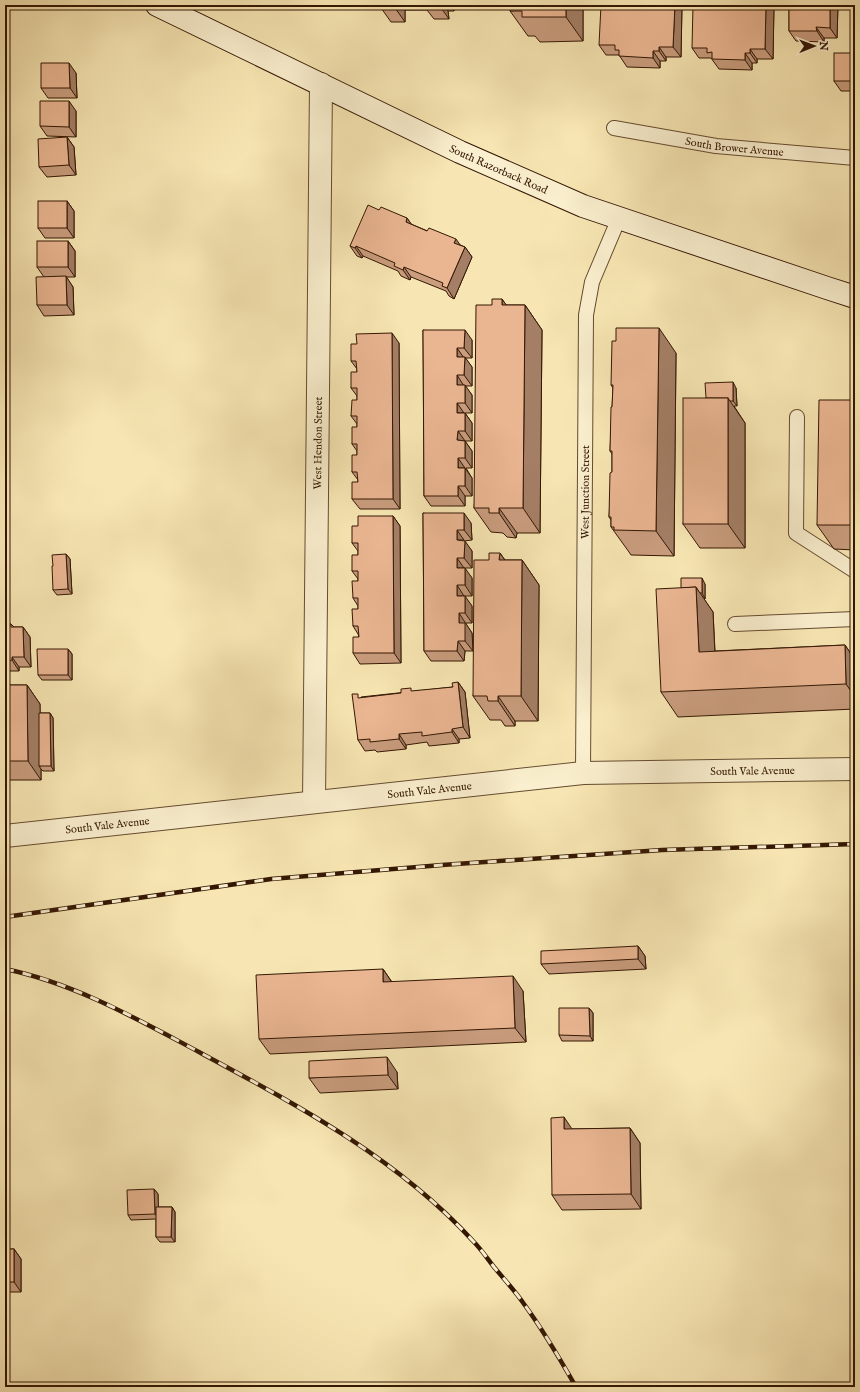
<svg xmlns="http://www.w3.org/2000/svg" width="860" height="1392" font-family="'IM FELL English',serif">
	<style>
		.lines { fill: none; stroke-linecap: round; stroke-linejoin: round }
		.service-casing { stroke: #654b2f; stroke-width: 16 }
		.minor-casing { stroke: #654b2f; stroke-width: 24 }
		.secondary-casing { stroke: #341703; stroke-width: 24 }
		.service { stroke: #faefce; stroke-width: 14 }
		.minor { stroke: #faefce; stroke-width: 22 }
		.secondary { stroke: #faefce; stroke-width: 22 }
		.rail-casing { stroke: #341703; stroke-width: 4.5 }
		.rail { stroke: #faefce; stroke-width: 3; stroke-dasharray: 9; stroke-linecap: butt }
		.wall { fill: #c99d7e; stroke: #341703 }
		.shaded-wall { fill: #a47f66; stroke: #341703 }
		.building { fill: #eab692; stroke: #341703 }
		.labels { text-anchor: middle; stroke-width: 3; stroke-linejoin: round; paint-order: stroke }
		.street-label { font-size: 11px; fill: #341703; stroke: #faefce }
	</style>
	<rect width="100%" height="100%" fill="#f7e6b3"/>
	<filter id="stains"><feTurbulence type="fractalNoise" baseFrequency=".005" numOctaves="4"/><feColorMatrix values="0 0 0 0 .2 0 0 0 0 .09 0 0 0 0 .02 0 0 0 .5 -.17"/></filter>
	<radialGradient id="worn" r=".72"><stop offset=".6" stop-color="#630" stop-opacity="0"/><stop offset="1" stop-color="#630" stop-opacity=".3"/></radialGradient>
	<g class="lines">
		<defs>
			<g id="service">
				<path id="s1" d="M614 128 716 146 855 158"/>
				<path d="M797 417 796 533 855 571"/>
				<path d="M735 624 855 619"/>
				<path id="s2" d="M583 773 586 315 592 282 619 218"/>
			</g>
			<g id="minor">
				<path id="s3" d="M314 802 321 84"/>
				<path id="s4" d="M5 836 583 773 855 769"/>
			</g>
			<g id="secondary">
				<path id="s5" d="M157 5 460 152 583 206 827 288 855 297"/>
			</g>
		</defs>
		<use href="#service" class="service-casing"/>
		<use href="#minor" class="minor-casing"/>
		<use href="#secondary" class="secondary-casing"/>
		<use href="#service" class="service"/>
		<use href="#minor" class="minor"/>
		<use href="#secondary" class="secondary"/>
		<defs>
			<g id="rail">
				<path d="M5 917 271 879 442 865 662 850 855 844"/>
				<path d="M5 969C74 983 137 1019 199 1052 297 1105 397 1158 473 1241 481 1249 487 1258 494 1267 504 1279 515 1291 524 1304 543 1330 560 1359 576 1387"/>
			</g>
		</defs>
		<use href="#rail" class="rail-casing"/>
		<use href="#rail" class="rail"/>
	</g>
	<g class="wall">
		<path d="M379 5H454V11H448L449 19H434L427 10H405V22H391Z"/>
		<path d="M583 5V41L540 42 535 36H528L510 11Z"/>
		<path d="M682 5 681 57H666V61H660V68L627 67 619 55H606L599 45Z"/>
		<path d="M774 5 773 59H757V63H752V70L719 69 711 58H699L692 48Z"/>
		<path d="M789 5H838L837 38H824V42L796 41 789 31Z"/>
		<path d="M855 53V91H841L834 81Z"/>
		<path d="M76 73 77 98H48L41 88Z"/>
		<path d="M76 111V137L47 136 40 126Z"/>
		<path d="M67 137 74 147 76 175 47 177 39 167Z"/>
		<path d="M67 201 74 211V238H45L38 228Z"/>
		<path d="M379 210 407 218 411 224 465 247 472 257 454 299 449 296 446 291 411 277 410 280 401 276 398 271 363 256 362 258 357 256 350 246Z"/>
		<path d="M68 241 75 251V277H66L73 287 74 315 44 316 37 305 44 277 37 267Z"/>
		<path d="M502 299 506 305H525L542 330 540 533H517L516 538 507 537 503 533 491 532 474 508 492 305Z"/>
		<path d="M423 330 472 340V358H465L472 367V386H465L472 395V413H465L472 423V441H465L472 451V468H466L472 478V496H465V506H431L424 496Z"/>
		<path d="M399 343 400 509H360L352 499 358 482V480L352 472 357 455V451L352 444 357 427V424L351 416 357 400V396L351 388 357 372V369L351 361Z"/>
		<path d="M676 353 674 556 631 555 629 552 611 527V520L609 517 612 472V454L610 451 613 388 611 385Z"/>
		<path d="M736 388 737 406H734L745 423V548H700L683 524 706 398Z"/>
		<path d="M855 400V550L834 549 817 525Z"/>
		<path d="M423 513 471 523 472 540 464 541 472 551V568H464L472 578V596H464L472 606V623H466V624L472 633 473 651H465L464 661H431L424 651Z"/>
		<path d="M393 516 400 526 401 663 360 664 353 653 359 637 358 634 353 626 358 609V606L353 598 358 581V579L352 571 358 555V551L352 543 358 526Z"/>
		<path d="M500 553 505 560H522L539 585 538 721H515V726H505L501 720H490L473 696Z"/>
		<path d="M66 554 70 559 72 594 57 595 53 590Z"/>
		<path d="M705 584V599H704L713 612 715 651 845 645 855 660V709L678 717 661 692 681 588Z"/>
		<path d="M5 624H11L14 627H23L30 637 31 667H19V671H5Z"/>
		<path d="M68 649 72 654V680H42L38 675Z"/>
		<path d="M458 682 465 692 470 738 459 739V743L429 746 427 742 406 745V749L377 752 375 750 365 751 358 740 361 697 453 687Z"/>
		<path d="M5 685H27L40 704V713H50L53 718 54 771H43L41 769V780H5Z"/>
		<path d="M638 946 645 956 646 969 549 974 541 964Z"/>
		<path d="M383 969 392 982 523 991 526 1042 270 1054 259 1039Z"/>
		<path d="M589 1008 593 1013V1041H562L559 1035Z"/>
		<path d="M397 1072 398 1089 320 1093 309 1078Z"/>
		<path d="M630 1128 640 1143 641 1209 562 1210 552 1195 572 1129Z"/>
		<path d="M154 1189 158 1194V1207H172L175 1212V1242H160L156 1237V1219L131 1220 128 1215Z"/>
		<path d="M5 1249H14L21 1259V1292H5Z"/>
	</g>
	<g class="shaded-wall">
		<path d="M393 5H402L405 10V22Z"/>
		<path d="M439 5H444L448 11 449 19Z"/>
		<path d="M450 5H454V11Z"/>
		<path d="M566 5H583V41L566 17Z"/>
		<path d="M675 5H682L681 57 673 47Z"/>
		<path d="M766 5H774L773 59 765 49Z"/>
		<path d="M830 5H838L837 38 830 28Z"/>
		<path d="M816 27 824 38V42L817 31Z"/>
		<path d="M659 47 666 57V61L659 51Z"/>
		<path d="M750 49 757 59V63L750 53Z"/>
		<path d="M653 51 660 61V68L653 58Z"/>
		<path d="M745 53 752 63V70L745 60Z"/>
		<path d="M69 63 76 73 77 98 70 88Z"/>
		<path d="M69 101 76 111V137L69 127Z"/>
		<path d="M67 137 74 147 76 175 69 165Z"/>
		<path d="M67 201 74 211V238L67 228Z"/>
		<path d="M407 218 414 228 406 222Z"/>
		<path d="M456 239 463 249 454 243Z"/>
		<path d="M68 241 75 251V277L68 267Z"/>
		<path d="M356 246 363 256 362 258 355 248Z"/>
		<path d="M465 247 472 257 454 299 447 288Z"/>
		<path d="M404 267 411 277 410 280 403 270Z"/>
		<path d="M66 276 73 287 74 315 67 305Z"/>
		<path d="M502 299 519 323 502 305Z"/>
		<path d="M525 305 542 330 540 533 523 508Z"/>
		<path d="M659 328 676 353 674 556 656 531Z"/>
		<path d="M465 330 472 340V358L464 348Z"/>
		<path d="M392 333 399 343 400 509 393 499Z"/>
		<path d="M457 348 464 358 457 357Z"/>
		<path d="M465 357 472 367V386L464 375Z"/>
		<path d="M457 375 464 386 457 385Z"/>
		<path d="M733 382 736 388 737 406 733 401Z"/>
		<path d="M465 385 472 395V413L465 403Z"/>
		<path d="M728 398 745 423V548L728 524Z"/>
		<path d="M457 403 464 413H457Z"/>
		<path d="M465 413 472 423V441L465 431Z"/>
		<path d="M458 431 465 441 457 440Z"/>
		<path d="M465 441 472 451V468L465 458Z"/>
		<path d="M458 458 465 468H458Z"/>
		<path d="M465 468 472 478V496L465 486Z"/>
		<path d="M458 486 465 496V506L458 496Z"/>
		<path d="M499 508 517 533 516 538 499 513Z"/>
		<path d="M464 513 471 523 472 540 464 530Z"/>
		<path d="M393 516 400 526 401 663 394 653Z"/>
		<path d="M457 530 464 540H457Z"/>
		<path d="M465 541 472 551V568L464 558Z"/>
		<path d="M500 553 517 578 499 560Z"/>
		<path d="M66 554 70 559 72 594 68 589Z"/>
		<path d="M457 558 464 568H457Z"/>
		<path d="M522 560 539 585 538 721 521 696Z"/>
		<path d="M465 568 472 578V596L465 585Z"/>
		<path d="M702 578 705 584V599L702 593Z"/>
		<path d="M457 585 464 596H457Z"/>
		<path d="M696 587 713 612 716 677 699 652Z"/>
		<path d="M465 596 472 606V623L465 613Z"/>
		<path d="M459 613 472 633 473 651 465 641 459 623Z"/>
		<path d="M23 627 30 637 31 667 24 657Z"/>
		<path d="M458 641 465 651 464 661 457 651Z"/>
		<path d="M845 645 855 660V697L846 684Z"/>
		<path d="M68 649 72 654V680L68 675Z"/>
		<path d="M12 657 19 667V671L12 660Z"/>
		<path d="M458 682 465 692 470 738 463 727Z"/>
		<path d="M27 685 40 704 41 766H39L41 769V780L28 761Z"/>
		<path d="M498 696 515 721V726L498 701Z"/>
		<path d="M50 713 53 718 54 771 51 766Z"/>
		<path d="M452 729 459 739V743L452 732Z"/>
		<path d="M399 734 406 745V749L399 739Z"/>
		<path d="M638 946 645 956 646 969 638 959Z"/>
		<path d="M383 969 393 984 383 982Z"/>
		<path d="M513 976 523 991 526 1042 515 1028Z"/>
		<path d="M589 1008 593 1013V1041L590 1036Z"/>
		<path d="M387 1057 397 1072 398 1089 388 1075Z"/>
		<path d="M564 1117 574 1132 564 1129Z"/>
		<path d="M630 1128 640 1143 641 1209 631 1194Z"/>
		<path d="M154 1189 158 1194 159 1219 155 1214Z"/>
		<path d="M172 1207 175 1212V1242L171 1237Z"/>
		<path d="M14 1249 21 1259V1292L14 1282Z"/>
	</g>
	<g class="building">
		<path d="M510 5H566V17H522V11H510Z"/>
		<path d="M601 5H675L673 47H659V51H653V58L619 56V50H615V45H599Z"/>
		<path d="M693 5H766L765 49H750V53H745V60L712 59V52L707 53V48H692Z"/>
		<path d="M789 5H830V28L816 27 817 31H789Z"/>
		<rect x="834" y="53" width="21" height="28"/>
		<path d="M41 63H69L70 88H41Z"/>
		<path d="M40 101H69V127L40 126Z"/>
		<path d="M67 137 69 165 39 167 38 139Z"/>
		<rect x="38" y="201" width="29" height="27"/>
		<path d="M368 205 379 210 381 207 407 218 406 222 427 231 429 228 456 239 454 243 465 247 447 288 442 286 443 283 404 267 403 270 394 266 395 263 356 246 355 248 350 246Z"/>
		<rect x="37" y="241" width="31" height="26"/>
		<path d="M66 276 67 305H37L36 277Z"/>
		<path d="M492 299H502V305H525L523 508H499V513H489V508H474L476 305H492Z"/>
		<path d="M616 328H659L656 531 614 530V527H611V517H609L610 473 612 472V451H610L611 407H612L613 385H611L612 341H616Z"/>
		<path d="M423 330H465L464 348H457V357H465L464 375H457V385H465V403H457V413H465V431H458L457 440 465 441V458H458V468H465V486H458V496H424Z"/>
		<path d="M392 333 393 499H352V482H358L357 472H352V455H357V444H352V427H357V416H351L352 400H357V388H351V372H357L356 361H351V344H357L356 334Z"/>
		<path d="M733 382V401H730L728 398H706L705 383Z"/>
		<rect x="683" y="398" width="45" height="126"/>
		<path d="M819 400H855V525H817Z"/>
		<path d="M423 513H464V530H457V540L465 541 464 558H457V568H465V585H457V596H465V613H459V623H465V641H458L457 651H424Z"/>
		<path d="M358 516H393L394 653H353V637H359L358 626H353L352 609H358V598H353L352 581H358V571H352V555H358V543H352V526H358Z"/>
		<path d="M489 553H500L499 560H522L521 696H498V701H488L487 696H473L474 560H489Z"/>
		<path d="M66 554 68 589 53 590 52 566H53L52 555Z"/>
		<path d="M681 578H702V593H700L696 587 681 588Z"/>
		<path d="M696 587 699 652 845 645 846 684 661 692 656 589Z"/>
		<path d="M5 624H11V627H23L24 657H12V660L5 661Z"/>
		<path d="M37 649H68V675H38Z"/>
		<path d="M458 682 463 727 452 729V732L422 736V732L399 734V739L370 742V739L358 740 352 694H358V698L401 693V689L411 688V691L453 687 452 683Z"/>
		<path d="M5 685H27L28 761H5Z"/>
		<path d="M39 713H50L51 766H39Z"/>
		<path d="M638 946V959L541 964V951Z"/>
		<path d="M383 969V982L513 976 515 1028 259 1039 256 975Z"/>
		<path d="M559 1008H589L590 1036 559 1035Z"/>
		<path d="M387 1057 388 1075 309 1078V1061Z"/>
		<path d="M564 1117V1129L630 1128 631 1194 552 1195 551 1118Z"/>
		<path d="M154 1189 155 1214 128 1215 127 1190Z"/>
		<path d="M156 1207H172L171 1237H156Z"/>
		<rect x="5" y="1249" width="9" height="33"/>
	</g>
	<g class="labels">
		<g class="street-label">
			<text dy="4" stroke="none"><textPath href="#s1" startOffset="122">South Brower Avenue</textPath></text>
			<text dy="4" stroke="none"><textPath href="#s5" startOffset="379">South Razorback Road</textPath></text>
			<text dy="4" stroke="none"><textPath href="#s3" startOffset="359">West Hendon Street</textPath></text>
			<text dy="4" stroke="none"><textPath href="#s2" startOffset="281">West Junction Street</textPath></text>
			<text dy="4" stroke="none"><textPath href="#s4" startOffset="751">South Vale Avenue</textPath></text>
			<text dy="4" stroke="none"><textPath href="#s4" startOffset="427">South Vale Avenue</textPath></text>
			<text dy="4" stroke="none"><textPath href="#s4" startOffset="103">South Vale Avenue</textPath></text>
		</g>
	</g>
	<rect width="860" height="1392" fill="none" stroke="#f7e6b3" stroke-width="20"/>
	<rect x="6" y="6" width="848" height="1380" fill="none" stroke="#341703" stroke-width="2"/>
	<rect x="10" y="10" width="840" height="1372" fill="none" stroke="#341703"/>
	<g transform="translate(814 46) rotate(89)" stroke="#faefce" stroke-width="3" paint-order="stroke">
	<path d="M0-3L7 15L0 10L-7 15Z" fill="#341703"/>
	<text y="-6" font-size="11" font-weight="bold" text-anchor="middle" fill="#341703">N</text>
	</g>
	<rect width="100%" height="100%" filter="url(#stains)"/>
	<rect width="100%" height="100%" fill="url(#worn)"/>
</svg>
